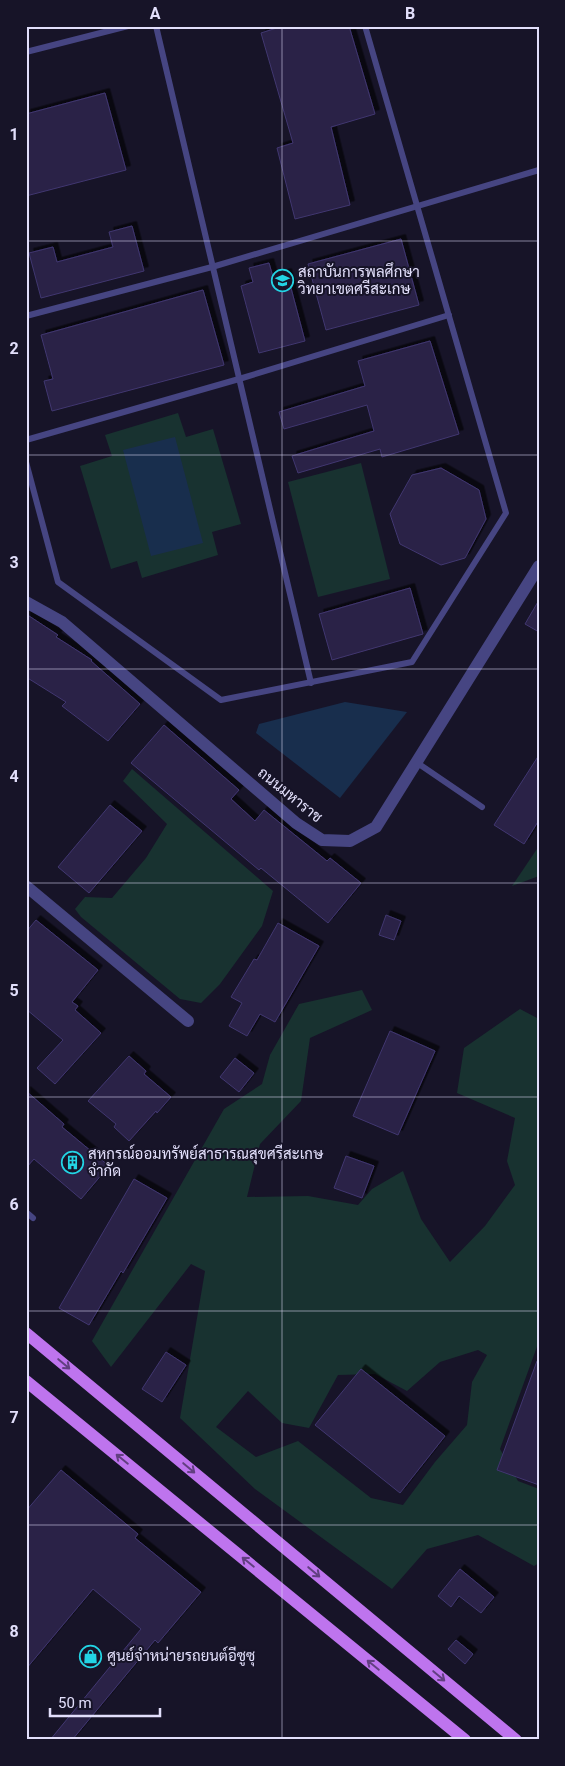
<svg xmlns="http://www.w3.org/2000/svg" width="565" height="1766" font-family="Roboto,Sarabun,sans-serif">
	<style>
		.green { fill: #183230; fill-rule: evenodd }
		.water { fill: #182e4d }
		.building { fill: #292247; stroke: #413770; filter: url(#shadow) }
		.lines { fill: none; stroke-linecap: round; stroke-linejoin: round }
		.service { stroke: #464582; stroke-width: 6 }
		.minor { stroke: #464582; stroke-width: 12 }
		.primary { stroke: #be74ee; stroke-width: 12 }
		.oneway { stroke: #623f81 }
		.grid { fill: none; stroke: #e2dffb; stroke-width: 1; stroke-opacity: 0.55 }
		.labels { text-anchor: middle; stroke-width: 4; stroke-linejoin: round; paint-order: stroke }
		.poi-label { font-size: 15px; fill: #e2dffb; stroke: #171428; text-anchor: start }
		.street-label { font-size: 15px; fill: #e2dffb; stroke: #171428 }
		.neatline { fill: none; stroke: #e2dffb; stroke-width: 2 }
		.grid-label { font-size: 16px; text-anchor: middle; font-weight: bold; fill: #e2dffb }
	</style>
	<defs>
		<filter id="shadow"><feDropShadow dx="4.5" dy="-4.5" stdDeviation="0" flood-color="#0009"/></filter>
	</defs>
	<rect width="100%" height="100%" fill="#171428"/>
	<g class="green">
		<path d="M178 413 186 437 213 429 241 524 212 532 218 555 142 578 137 561 111 569 80 466 112 456 105 435Z"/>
		<path d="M361 463 390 579 318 597 288 482Z"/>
		<path d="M132 769 273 891 262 926 220 984 201 1003 180 999 81 917 75 909 85 897 112 898 146 858 167 824 123 781Z"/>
		<path d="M539 846V876L512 886Z"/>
		<path d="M362 990 372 1010 310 1038 301 1101 260 1144 247 1197 308 1196 358 1205 372 1189 403 1171 421 1219 450 1262 485 1226 515 1185 507 1161 515 1118 457 1093 464 1048 520 1009 539 1019V1341L500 1449 518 1481 539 1489V1563L534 1566 478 1535 427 1549 392 1589 255 1489 180 1418 205 1271 191 1264 111 1367 92 1341 224 1109 262 1084 270 1055 299 1004ZM478 1350 487 1355 472 1382 467 1425 435 1462 403 1505 371 1498 298 1441 256 1457 216 1427 248 1391 282 1423 309 1428 338 1375 375 1374 407 1391 440 1362Z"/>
	</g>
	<g class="water">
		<path d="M175 437 203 543 151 556 123 450Z"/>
		<path d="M345 702 407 712 340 798 256 733 259 724Z"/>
	</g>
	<g class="building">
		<path d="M283 26H349L375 114 331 127 350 205 295 219 277 148 293 143 261 33Z"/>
		<path d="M105 93 126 170 26 196V114Z"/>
		<path d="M132 226 144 271 41 298 29 253 53 247 57 262 113 247 109 232Z"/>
		<path d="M401 239 419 305 326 330 308 264Z"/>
		<path d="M269 263 273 277 287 273 305 341 259 353 241 286 253 282 249 268Z"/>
		<path d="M203 290 224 365 52 411 44 381 53 379 41 335Z"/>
		<path d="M430 341 459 434 382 457 380 449 298 473 292 456 374 431 367 405 284 429 279 412 365 386 358 361Z"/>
		<path d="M441 468 479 490 486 519 465 558 441 565 400 544 390 514 412 475Z"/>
		<path d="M410 588 423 634 332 660 319 614Z"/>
		<path d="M539 600V632L525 624Z"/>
		<path d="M26 614 58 635 56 637 92 660 91 661 140 704 108 741 62 706 66 702 26 677Z"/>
		<path d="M164 725 239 790 231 799 255 821 264 810 327 861 330 858 361 883 328 923 261 868 259 870 131 763Z"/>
		<path d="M539 755V820L524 844 494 825Z"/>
		<path d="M110 805 142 831 89 893 58 867Z"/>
		<path d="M386 915 401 921 394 940 379 935Z"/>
		<path d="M36 920 98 970 72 1002 78 1006 75 1010 101 1033 55 1084 37 1068 63 1040 26 1009V932Z"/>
		<path d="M278 923 319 946 275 1022 260 1014 247 1036 229 1026 242 1003 231 997 254 959 257 960Z"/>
		<path d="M390 1031 435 1051 398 1135 353 1116Z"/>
		<path d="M129 1056 146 1071 144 1074 171 1097 157 1113 156 1111 129 1141 114 1127 116 1124 88 1101Z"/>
		<path d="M235 1058 254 1073 239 1092 220 1077Z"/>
		<path d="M26 1091 64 1124 62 1127 109 1166 81 1199 34 1159 26 1168Z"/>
		<path d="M346 1156 374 1166 362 1198 334 1188Z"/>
		<path d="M134 1179 167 1198 123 1273 121 1271 89 1325 59 1308Z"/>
		<path d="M166 1352 186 1365 162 1402 142 1389Z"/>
		<path d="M537 1361H539V1485L497 1470Z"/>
		<path d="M361 1369 445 1436 400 1493 315 1425Z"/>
		<path d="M61 1470 138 1534 135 1538 201 1592 158 1643 155 1640 72 1740H50L141 1629 93 1589 26 1669V1511Z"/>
		<path d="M460 1569 494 1597 481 1613 459 1596 451 1607 438 1596Z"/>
		<path d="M456 1640 473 1654 465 1664 448 1649Z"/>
	</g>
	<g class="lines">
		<g class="service">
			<path d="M156 26 311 683"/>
			<path d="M26 52 128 26"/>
			<path d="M26 316 212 267 539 170"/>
			<path d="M26 440 239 379 449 315"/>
			<path d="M26 462 58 582 221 700 412 662 506 513 365 26"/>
			<path d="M416 762 482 807"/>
			<path d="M26 1212 33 1218"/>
		</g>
		<g class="minor">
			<path d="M26 602 62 622 296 823 322 840 350 841 376 827 539 566"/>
			<path d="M26 886 188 1021"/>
		</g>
		<g class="primary">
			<path d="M26 1333 516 1740"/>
			<path d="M26 1381 465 1740"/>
		</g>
	</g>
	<defs><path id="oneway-shaft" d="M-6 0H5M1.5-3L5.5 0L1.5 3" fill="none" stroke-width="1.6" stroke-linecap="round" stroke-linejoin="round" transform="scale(1.25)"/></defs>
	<g class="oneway">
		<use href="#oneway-shaft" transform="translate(64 1364) rotate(40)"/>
		<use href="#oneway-shaft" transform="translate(122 1459) rotate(-141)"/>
		<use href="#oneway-shaft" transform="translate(189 1468) rotate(40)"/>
		<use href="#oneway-shaft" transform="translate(248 1562) rotate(-141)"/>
		<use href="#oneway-shaft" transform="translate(314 1572) rotate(40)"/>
		<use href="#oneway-shaft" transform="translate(373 1665) rotate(-141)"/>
		<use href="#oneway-shaft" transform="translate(439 1676) rotate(40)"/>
	</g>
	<path class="grid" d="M282 26V1740M26 241H539M26 455H539M26 669H539M26 883H539M26 1097H539M26 1311H539M26 1525H539"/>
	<defs>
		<symbol id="university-ring" viewBox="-11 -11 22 22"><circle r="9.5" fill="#171428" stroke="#23d4e4" stroke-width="1.5"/><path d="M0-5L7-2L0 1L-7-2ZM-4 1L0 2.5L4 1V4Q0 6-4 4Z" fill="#23d4e4"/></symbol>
		<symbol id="building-ring" viewBox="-11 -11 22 22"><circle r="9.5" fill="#171428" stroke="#23d4e4" stroke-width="1.5"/><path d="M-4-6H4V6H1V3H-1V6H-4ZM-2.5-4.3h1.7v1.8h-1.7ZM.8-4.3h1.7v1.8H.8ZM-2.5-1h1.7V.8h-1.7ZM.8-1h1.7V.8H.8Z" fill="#23d4e4"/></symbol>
		<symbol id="shop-ring" viewBox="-11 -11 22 22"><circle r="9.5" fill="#171428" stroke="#23d4e4" stroke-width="1.5"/><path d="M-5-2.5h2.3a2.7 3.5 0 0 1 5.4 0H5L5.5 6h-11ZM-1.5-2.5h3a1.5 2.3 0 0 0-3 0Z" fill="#23d4e4"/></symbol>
	</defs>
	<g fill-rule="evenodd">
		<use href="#university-ring" x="270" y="268" width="25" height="25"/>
		<use href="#building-ring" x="60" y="1150" width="25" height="25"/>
		<use href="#shop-ring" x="78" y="1644" width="25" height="25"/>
	</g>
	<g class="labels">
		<g class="poi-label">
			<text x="298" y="277">สถาบันการพลศึกษา<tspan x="298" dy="17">วิทยาเขตศรีสะเกษ</tspan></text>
			<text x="88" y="1159">สหกรณ์ออมทรัพย์สาธารณสุขศรีสะเกษ<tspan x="88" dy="17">จำกัด</tspan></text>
			<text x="107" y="1661">ศูนย์จำหน่ายรถยนต์อีซูซุ</text>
		</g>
		<g class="street-label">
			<text transform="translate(290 795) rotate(39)" y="5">ถนนมหาราช</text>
		</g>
	</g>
	<rect width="565" height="1766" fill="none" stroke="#171428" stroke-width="55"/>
	<path d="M50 1708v8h110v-8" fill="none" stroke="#e2dffb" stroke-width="2.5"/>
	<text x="58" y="1708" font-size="15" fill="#e2dffb" stroke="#171428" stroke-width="4" paint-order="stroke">50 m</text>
	<rect x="28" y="28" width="510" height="1710" class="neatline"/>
	<g class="grid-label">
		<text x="155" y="19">A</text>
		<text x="410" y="19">B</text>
		<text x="14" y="140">1</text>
		<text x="14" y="354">2</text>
		<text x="14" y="568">3</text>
		<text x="14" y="782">4</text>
		<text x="14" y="996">5</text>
		<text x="14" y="1210">6</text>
		<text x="14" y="1423">7</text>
		<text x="14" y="1637">8</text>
	</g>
</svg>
